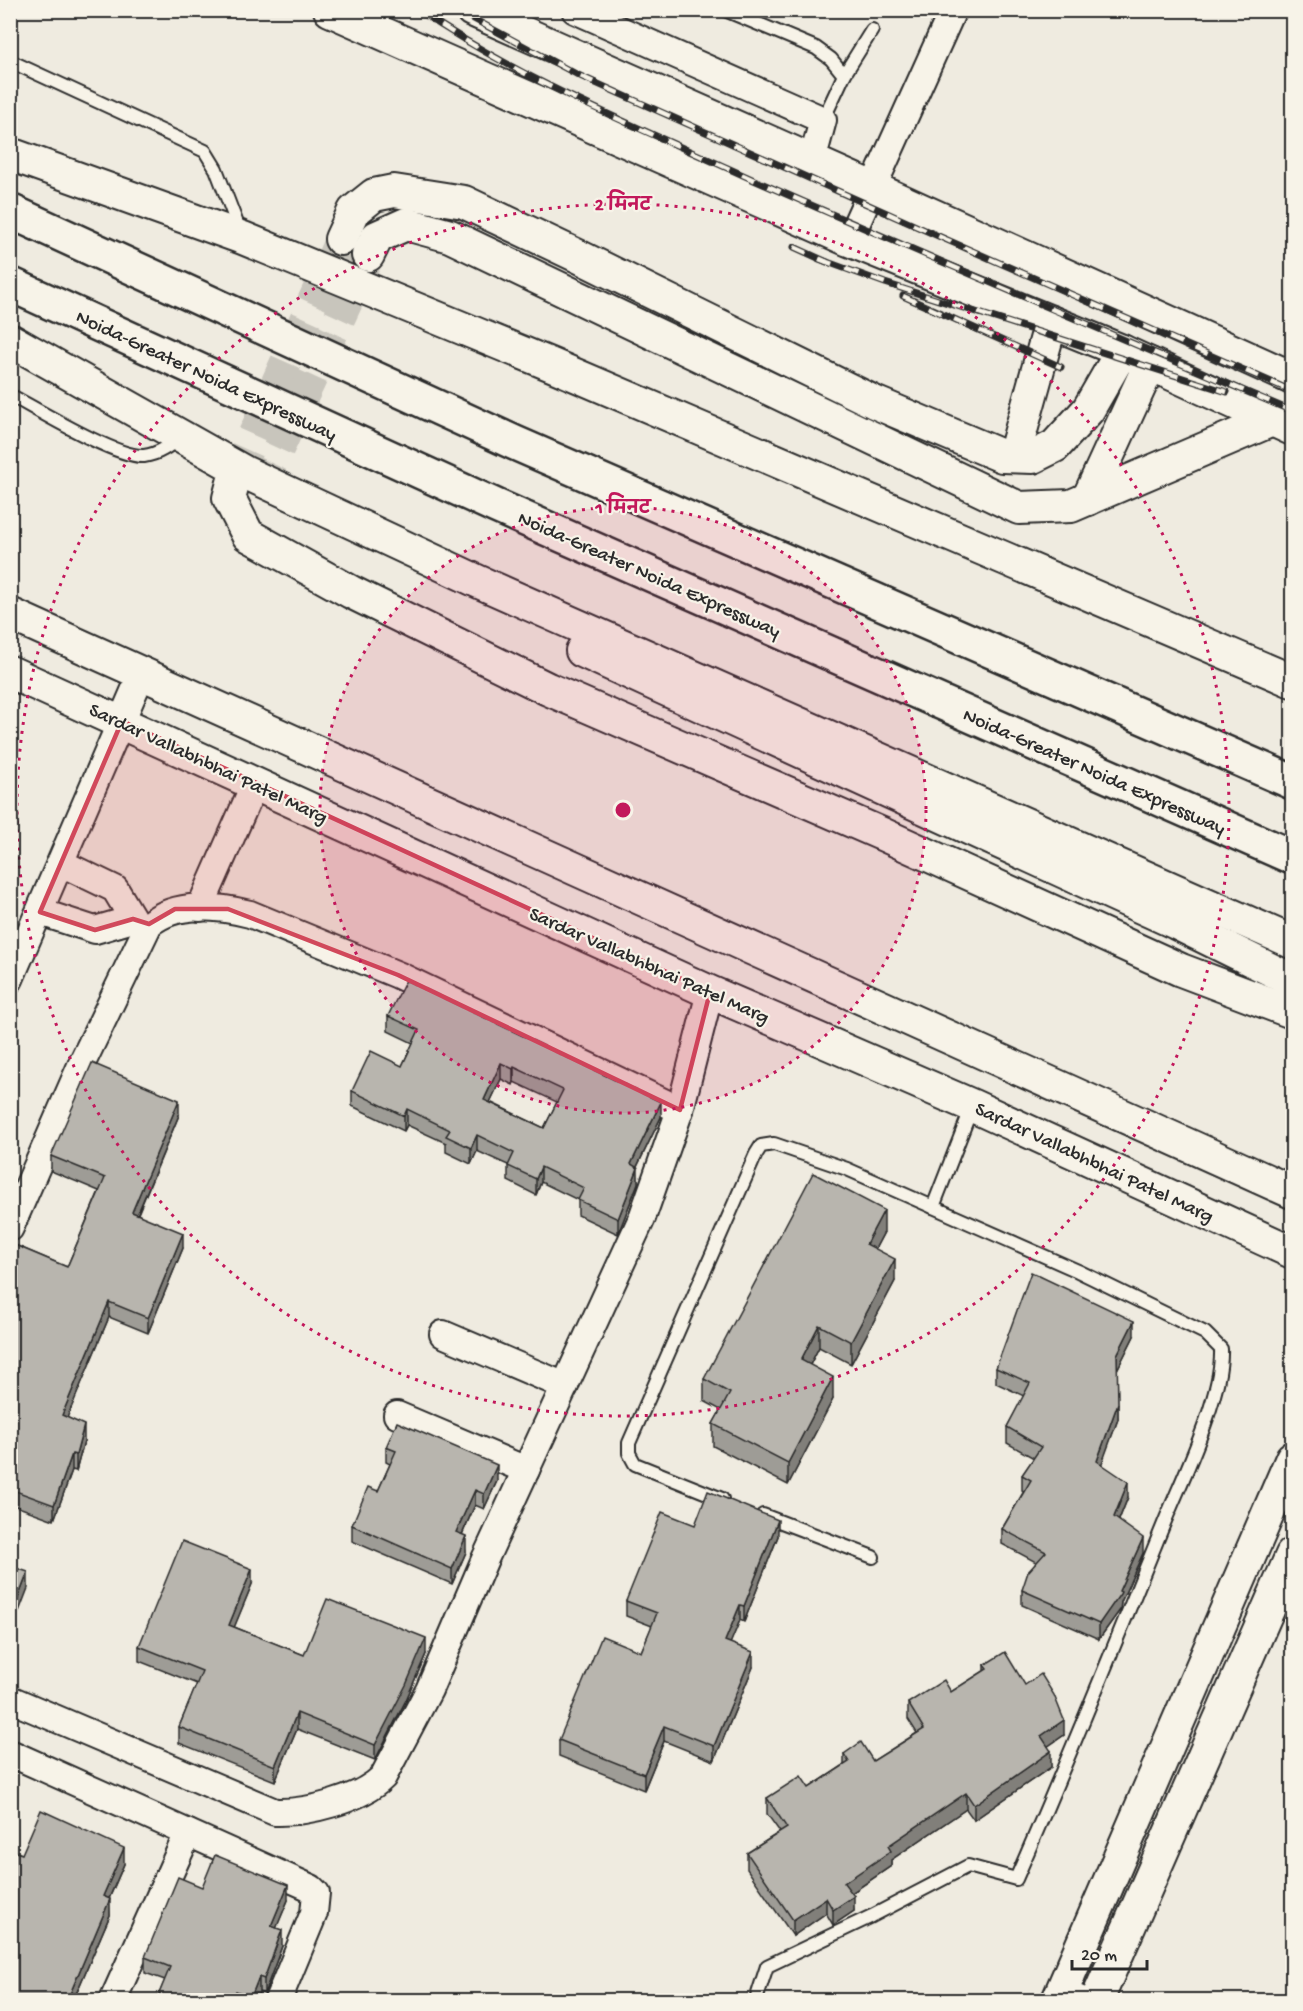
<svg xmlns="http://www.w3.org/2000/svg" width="1303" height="2011" font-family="'Gochi Hand','Playpen Sans Deva',sans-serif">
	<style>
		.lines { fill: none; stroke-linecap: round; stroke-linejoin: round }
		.tertiary-tunnel { stroke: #c8c5bc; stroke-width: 32; stroke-dasharray: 32 16; stroke-linecap: butt }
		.service-casing { stroke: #2b2b2b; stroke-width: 16 }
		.minor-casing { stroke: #2b2b2b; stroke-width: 30 }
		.tertiary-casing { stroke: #2b2b2b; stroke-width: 36 }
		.trunk-casing { stroke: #2b2b2b; stroke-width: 38 }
		.service { stroke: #f7f3e8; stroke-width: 12 }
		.minor { stroke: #f7f3e8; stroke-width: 26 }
		.tertiary { stroke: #f7f3e8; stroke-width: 32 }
		.trunk { stroke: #f7f3e8; stroke-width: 33 }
		.rail-casing { stroke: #2b2b2b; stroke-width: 7 }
		.rail { stroke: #f7f3e8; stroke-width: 4.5; stroke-dasharray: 14; stroke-linecap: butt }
		.wall { fill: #9e9c96; stroke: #2b2b2b; stroke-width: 1.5; fill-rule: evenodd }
		.shaded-wall { fill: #817f7a; stroke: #2b2b2b; stroke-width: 1.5 }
		.building { fill: #b8b5ae; stroke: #2b2b2b; stroke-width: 1.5; fill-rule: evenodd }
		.marked { fill: #d1495b; fill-opacity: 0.2; stroke: #d1495b; stroke-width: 4.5; stroke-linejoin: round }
		.ring { fill: none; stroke: #c2185b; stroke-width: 3; stroke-dasharray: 3 6 }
		.labels { text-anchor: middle; stroke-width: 4.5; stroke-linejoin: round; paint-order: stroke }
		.street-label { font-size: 20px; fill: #2b2b2b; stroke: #f7f3e8 }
		.centre { fill: #c2185b; stroke: #f7f3e8; stroke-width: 3 }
		.ring-label { font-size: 18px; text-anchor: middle; font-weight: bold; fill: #c2185b; stroke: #f7f3e8; stroke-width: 4.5; stroke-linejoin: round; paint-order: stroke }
	</style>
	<rect width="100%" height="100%" fill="#efebe0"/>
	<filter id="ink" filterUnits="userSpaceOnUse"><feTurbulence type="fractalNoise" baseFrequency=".0167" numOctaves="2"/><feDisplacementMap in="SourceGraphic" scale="12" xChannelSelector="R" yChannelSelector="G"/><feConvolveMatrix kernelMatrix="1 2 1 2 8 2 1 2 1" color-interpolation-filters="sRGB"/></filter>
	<g filter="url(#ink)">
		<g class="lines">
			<g class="tertiary-tunnel">
				<path d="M234 479 341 239"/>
				<path d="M258 492 366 261"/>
			</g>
			<defs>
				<g id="service">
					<path d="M725 10 816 48 831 59 844 75 823 120"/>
					<path d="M10 61 205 151 216 169 241 234"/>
					<path d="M844 75 872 30"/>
					<path d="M10 395C38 410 117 458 144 456 159 454 169 446 180 437"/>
					<path d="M722 1499 635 1464 629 1453V1443L756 1154 761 1146 774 1144 847 1169 933 1207"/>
					<path d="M763 1515 873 1557"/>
					<path d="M756 2000 767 1966 872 1916 968 1866 1016 1879C1068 1761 1116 1641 1165 1521 1183 1477 1223 1396 1221 1349L1205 1333 1078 1271 933 1207 972 1107"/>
				</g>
				<g id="minor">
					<path d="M575 10 823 120 812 161"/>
					<path d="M849 240 953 10"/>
					<path d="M200 908 255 783"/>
					<path d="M40 912 95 930 133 919 115 889 61 863"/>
					<path d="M10 979 142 673"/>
					<path d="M10 1228 83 1061 149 924C177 901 217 906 250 914L398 975 680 1110"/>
					<path d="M443 1334 565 1386"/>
					<path d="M397 1415 526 1470"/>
					<path d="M10 1699 275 1812C307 1813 360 1800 383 1777L429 1690 485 1559 642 1218 680 1110 710 992"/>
					<path d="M10 1753 311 1888 316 1893 314 1913 278 2000"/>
					<path d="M1062 1992 1081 2000"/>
					<path d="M113 2000 188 1833"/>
				</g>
				<g id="tertiary">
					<path d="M330 10 849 240 1122 351 1292 429"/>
					<path d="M472 10 873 188 1292 378"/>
					<path d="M10 154 243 238 552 365 1292 681"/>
					<path d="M341 239 354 211 374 195 394 191 464 202 578 256 874 402 1002 456 1033 457 1055 446 1088 410 1122 351"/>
					<path d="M368 255 377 237 406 224 450 236 1019 508 1071 506 1272 420"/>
					<path d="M10 340 244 472 304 500 477 581 1292 942"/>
					<path d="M1014 456 1051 322"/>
					<path d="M234 479 229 498 248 535 351 592 548 689 882 834 1181 970 1292 1012"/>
					<path d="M1088 499 1150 364"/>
					<path d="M10 614 1292 1192"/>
					<path d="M582 651 1176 923 1292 980"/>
					<path d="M10 672 710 992 973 1106 1292 1252"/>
					<path d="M1058 2000 1292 1458"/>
					<path d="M1097 2000 1292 1555"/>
				</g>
				<g id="trunk">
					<path d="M10 211 515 443 1292 782"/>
					<path d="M10 284 496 506 1292 857"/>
				</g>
			</defs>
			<use href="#service" class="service-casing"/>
			<use href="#minor" class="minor-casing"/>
			<use href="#tertiary" class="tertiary-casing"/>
			<use href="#trunk" class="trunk-casing"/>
			<use href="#service" class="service"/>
			<use href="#minor" class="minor"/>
			<use href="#tertiary" class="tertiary"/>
			<use href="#trunk" class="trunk"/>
			<defs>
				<g id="rail">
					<path d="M418 10C522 81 640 128 754 180 933 259 1113 335 1292 411"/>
					<path d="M457 10 578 75 945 239 1292 391"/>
					<path d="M794 247 827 262"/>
					<path d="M819 259 885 283 1227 392"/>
					<path d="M903 296 1061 367"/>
				</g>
			</defs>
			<use href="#rail" class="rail-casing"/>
			<use href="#rail" class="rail"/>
		</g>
		<g class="wall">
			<path d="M388 1016 661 1117 637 1167 638 1183 618 1234 578 1215V1200L541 1182 536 1195 508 1181V1165L477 1151 471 1164 446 1152V1143L407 1125 404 1131 352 1106V1091L402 1066 413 1043 388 1031ZM501 1079 513 1085 514 1082 557 1102 544 1128 490 1102Z"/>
			<path d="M179 1115 138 1214 183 1248 148 1333 109 1317 67 1417 84 1441 76 1471 72 1470 54 1520 10 1504V1243L67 1267 99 1191 51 1171V1156Z"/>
			<path d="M884 1232 875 1249 895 1281 851 1364 819 1347 810 1365 833 1399 788 1485 713 1446V1424L721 1410 704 1401V1379Z"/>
			<path d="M1134 1336 1117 1370 1118 1419 1101 1464 1128 1497 1119 1520 1143 1553 1121 1602 1120 1610 1099 1639 1022 1605V1590L1036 1562 1002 1544V1529L1024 1491 1022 1490V1475L1034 1458 1007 1443V1427L1024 1396 996 1383V1368Z"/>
			<path d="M386 1447 497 1481 484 1509 475 1505 462 1535 466 1552 452 1584 352 1541V1525L378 1491 390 1464 386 1462Z"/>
			<path d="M695 1525 778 1536 744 1622 740 1620 730 1643 753 1667 714 1761 664 1741 644 1790 559 1756V1740L641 1652 652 1626 626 1616V1601Z"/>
			<path d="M252 1584 234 1627 304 1655 426 1654 406 1700 375 1760 297 1729 275 1781 179 1743V1727L197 1684 139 1661V1646Z"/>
			<path d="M984 1665 1025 1685 1064 1735 1048 1746 1051 1767 974 1820 966 1809 891 1860V1866L852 1893 854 1911 833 1925 826 1913 793 1936 747 1869V1853L780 1832 767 1814V1798L809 1788 844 1765V1754L873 1761 917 1733 908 1719V1703L951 1692 984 1671Z"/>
			<path d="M10 1850 22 1854 124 1864 109 1899 110 1915 73 2001H10Z"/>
			<path d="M202 1887 288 1900 276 1928 282 1946 264 1994 259 1992 256 2001H156L165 1980 145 1973V1957Z"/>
		</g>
		<g class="shaded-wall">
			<path d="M501 1063V1079L484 1115V1100Z"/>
			<path d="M514 1067V1082L513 1085V1069Z"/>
			<path d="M179 1100V1115L132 1227V1212Z"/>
			<path d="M661 1102V1117L631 1179V1164Z"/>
			<path d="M407 1109V1125L404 1131V1116Z"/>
			<path d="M477 1135V1151L471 1164V1148Z"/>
			<path d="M541 1167V1182L536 1195V1179Z"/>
			<path d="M638 1168V1183L618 1234V1219Z"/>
			<path d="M884 1210V1232L866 1266V1244Z"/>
			<path d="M183 1233V1248L148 1333V1318Z"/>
			<path d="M895 1259V1281L851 1364V1342Z"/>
			<path d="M109 1302V1317L62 1430V1415Z"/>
			<path d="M1134 1321V1336L1117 1370V1355Z"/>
			<path d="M819 1325V1347L801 1382V1360Z"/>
			<path d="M833 1377V1399L788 1485V1463Z"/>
			<path d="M1118 1403V1419L1097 1477V1461Z"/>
			<path d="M84 1425V1441L76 1471V1455Z"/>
			<path d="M72 1454V1470L54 1520V1505Z"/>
			<path d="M497 1465V1481L484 1509V1494Z"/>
			<path d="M1128 1482V1497L1114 1532V1517Z"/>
			<path d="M475 1490V1505L456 1548V1532Z"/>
			<path d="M778 1520V1536L744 1622V1606Z"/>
			<path d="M466 1536V1552L452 1584V1569Z"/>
			<path d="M1143 1538V1553L1121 1602 1120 1610 1099 1639V1624L1119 1591Z"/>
			<path d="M252 1569V1584L229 1640V1625Z"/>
			<path d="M28 1572V1588L10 1635V1619Z"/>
			<path d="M740 1605V1620L725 1656V1641Z"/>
			<path d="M426 1638V1654L406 1700 375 1760V1745Z"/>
			<path d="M753 1652V1667L714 1761V1746Z"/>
			<path d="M297 1713V1729L275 1781V1766Z"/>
			<path d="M1064 1720V1735L1041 1751V1736Z"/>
			<path d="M664 1726V1741L644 1790V1774Z"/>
			<path d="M1051 1751V1767L974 1820V1805Z"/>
			<path d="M966 1793V1809L891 1860V1866L844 1898V1883L888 1846Z"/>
			<path d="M124 1848V1864L103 1912V1896Z"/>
			<path d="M288 1885V1900L271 1941V1926Z"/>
			<path d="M854 1896V1911L833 1925V1910Z"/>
			<path d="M826 1898V1913L793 1936V1920Z"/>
			<path d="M110 1899V1915L73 2001H67Z"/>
			<path d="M282 1930V1946L264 1994V1979Z"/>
			<path d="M259 1977V1992L256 2001H251V1997Z"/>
			<path d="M236 1991V2001H232Z"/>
		</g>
		<g class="building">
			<path d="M406 980 661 1102 631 1164 638 1168 618 1219 578 1200 584 1188 541 1167 536 1179 508 1166 514 1153 477 1135 471 1148 446 1136 450 1130 407 1109 404 1116 352 1091 371 1051 402 1066 419 1030 388 1016ZM501 1063 513 1069 514 1067 563 1090 544 1128 484 1100Z"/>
			<path d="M92 1063 179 1100 132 1212 183 1233 148 1318 109 1302 62 1415 84 1425 76 1455 72 1454 54 1505 10 1489V1243L67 1267 105 1178 51 1156Z"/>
			<path d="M813 1173 884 1210 866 1244 895 1259 851 1342 819 1325 801 1360 833 1377 788 1463 713 1424 730 1393 704 1379Z"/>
			<path d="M1031 1272 1134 1321 1117 1355 1118 1403 1097 1461 1128 1482 1114 1517 1143 1538 1119 1591 1121 1592 1120 1594 1099 1624 1022 1590 1028 1572 1046 1552 1002 1529 1031 1480 1022 1475 1041 1447 1007 1427 1030 1383 996 1368Z"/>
			<path d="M397 1422 497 1465 484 1494 475 1490 456 1532 466 1536 452 1569 352 1525 368 1487 378 1491 396 1451 386 1447Z"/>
			<path d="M708 1491 778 1520 744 1606 740 1605 725 1641 753 1652 714 1746 664 1726 644 1774 559 1740 602 1636 641 1652 657 1613 626 1601 662 1512 695 1525Z"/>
			<path d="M182 1541 252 1569 229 1625 304 1655 327 1599 426 1638 406 1685 375 1745 297 1713 275 1766 179 1727 202 1671 139 1646Z"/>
			<path d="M10 1566 28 1572 10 1619Z"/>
			<path d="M1005 1652 1025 1685 1041 1674 1054 1695 1064 1720 1041 1736 1051 1751 974 1805 966 1793 888 1846 891 1851 844 1883 854 1896 833 1910 826 1898 793 1920 747 1853 787 1828 767 1798 801 1776 809 1788 849 1762 844 1754 861 1742 873 1761 924 1729 908 1703 944 1680 951 1692 987 1669 984 1665Z"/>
			<path d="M41 1810 124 1848 103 1896 110 1899 67 2001H20L10 1996V1850L22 1854Z"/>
			<path d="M215 1855 288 1885 271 1926 282 1930 264 1979 259 1977 251 1997 236 1991 232 2001H156L170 1967 145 1957 178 1877 202 1887Z"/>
		</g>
	</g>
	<path class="marked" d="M122 721 710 992 680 1110 398 975 228 909H175L149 924 133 919 95 930 40 912Z"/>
	<circle cx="623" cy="810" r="303" fill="#c2185b" fill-opacity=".12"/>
	<g class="ring">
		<circle cx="623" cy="810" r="303"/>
		<circle cx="623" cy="810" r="606"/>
	</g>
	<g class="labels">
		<g class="street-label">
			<text transform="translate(207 374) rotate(25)" y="7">Noida-Greater Noida Expressway</text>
			<text transform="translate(650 573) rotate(24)" y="7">Noida-Greater Noida Expressway</text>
			<text transform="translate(209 762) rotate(25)" y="7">Sardar Vallabhbhai Patel Marg</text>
			<text transform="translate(1095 770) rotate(24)" y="7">Noida-Greater Noida Expressway</text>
			<text transform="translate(650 964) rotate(24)" y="7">Sardar Vallabhbhai Patel Marg</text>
			<text transform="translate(1095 1161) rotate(25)" y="7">Sardar Vallabhbhai Patel Marg</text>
		</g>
	</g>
	<circle cx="623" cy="810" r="9" class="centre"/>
	<g class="ring-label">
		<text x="623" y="210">2 मिनट</text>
		<text x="623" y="513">1 मिनट</text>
	</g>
	<rect width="1303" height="2011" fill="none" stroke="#f7f3e8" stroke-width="36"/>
	<rect x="18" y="18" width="1267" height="1975" fill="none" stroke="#2b2b2b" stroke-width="2" filter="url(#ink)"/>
	<path d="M1072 1960v9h75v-9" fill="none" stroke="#2b2b2b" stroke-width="3"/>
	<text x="1081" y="1960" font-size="18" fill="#2b2b2b" stroke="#f7f3e8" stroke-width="4.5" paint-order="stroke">20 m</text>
</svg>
